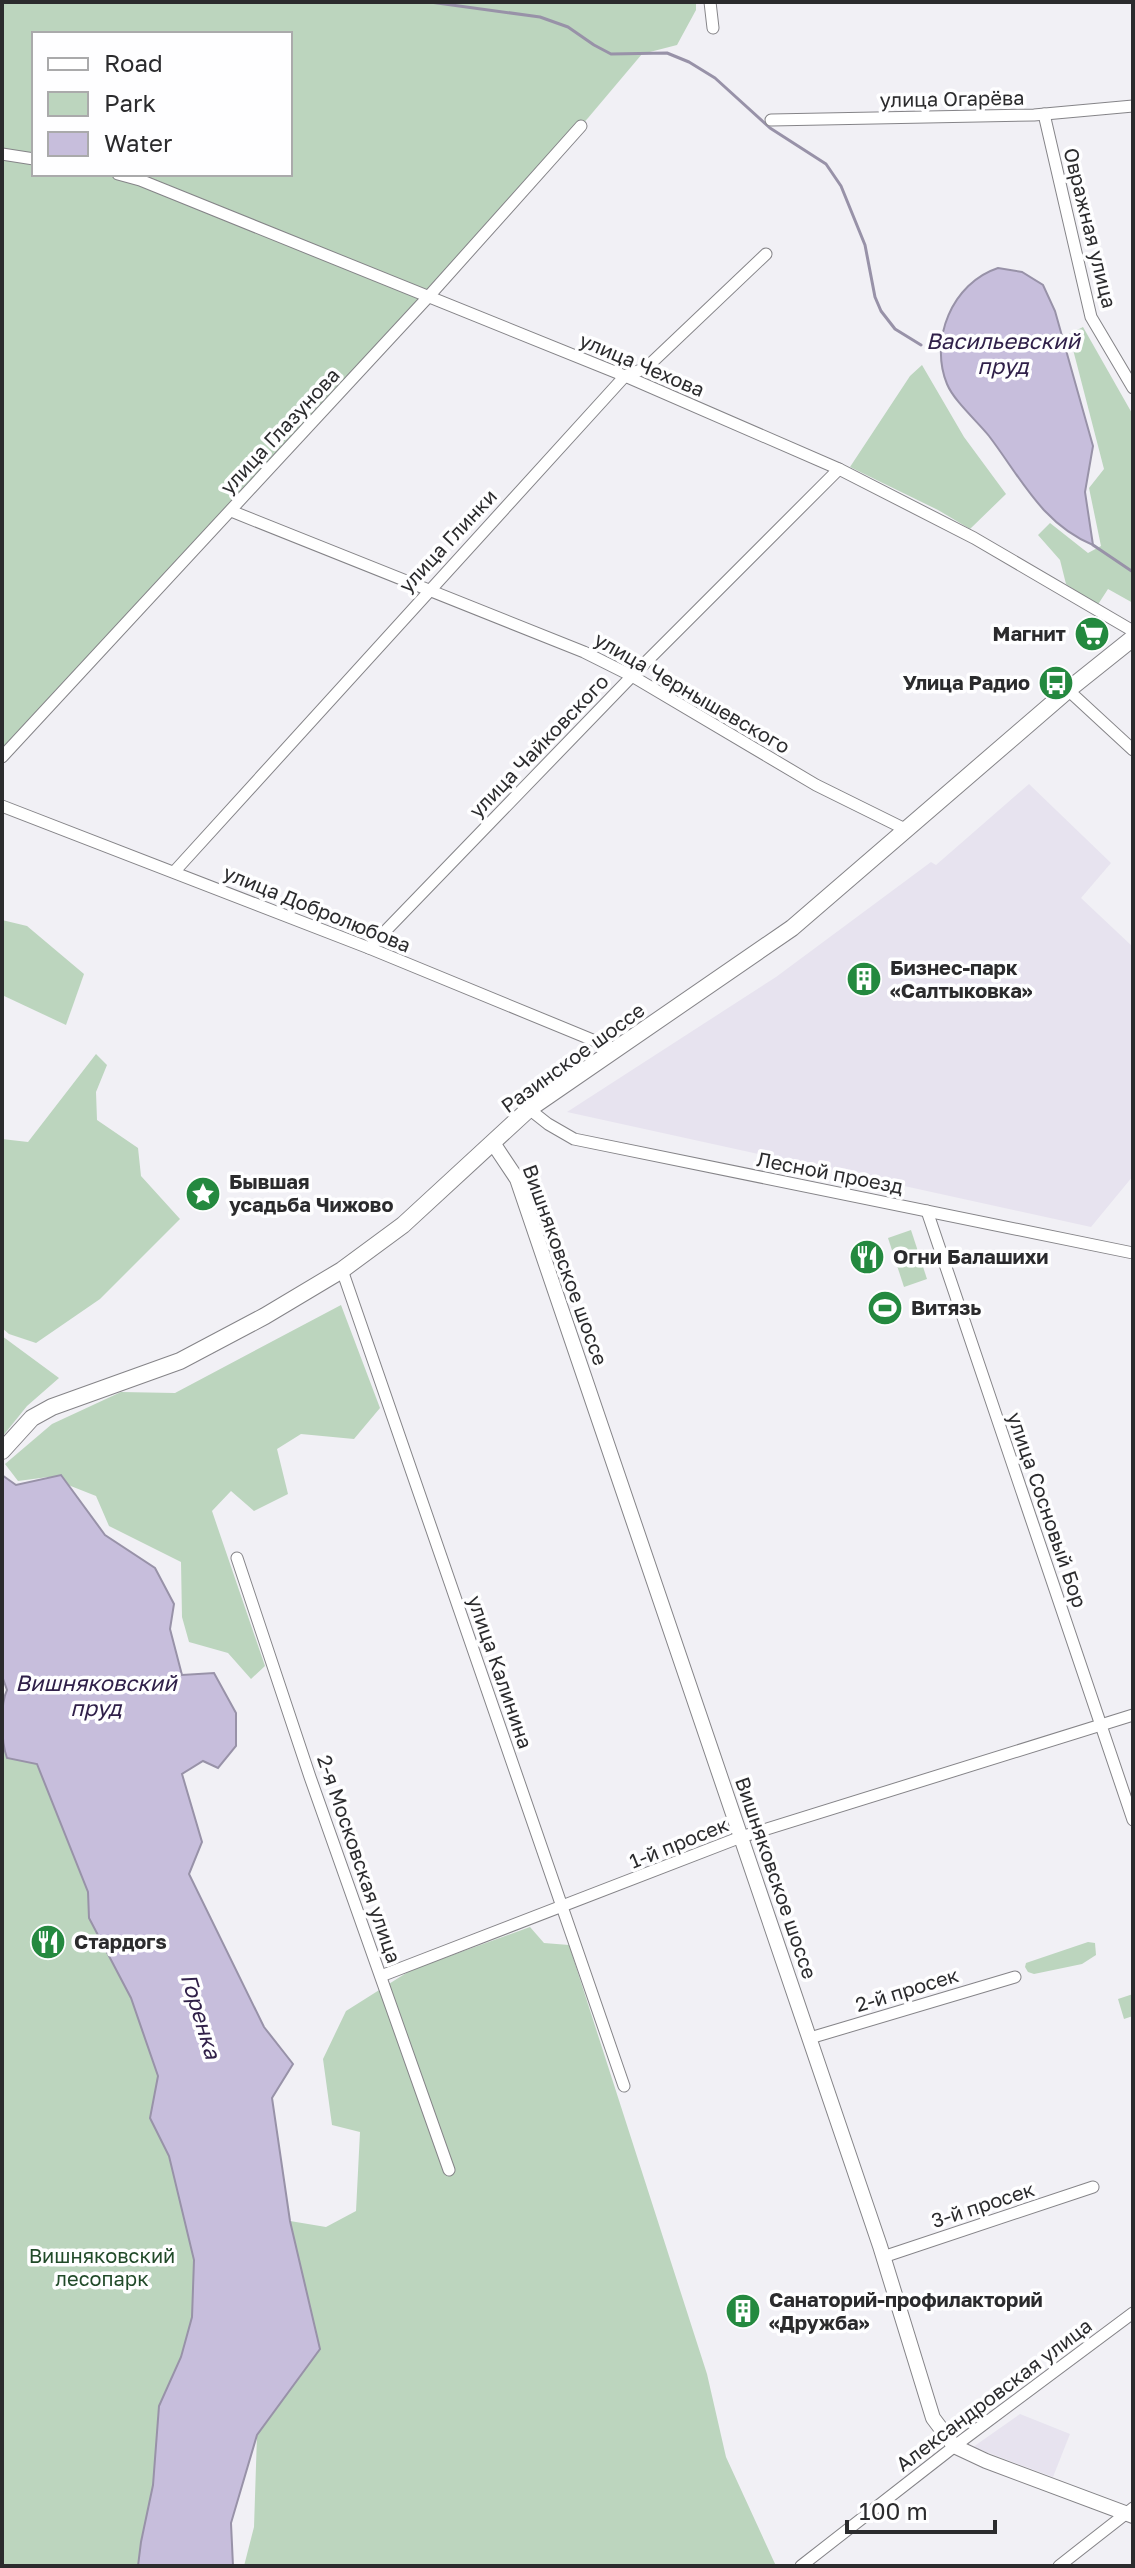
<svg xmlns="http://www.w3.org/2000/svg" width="1135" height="2568" font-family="'Golos Text',sans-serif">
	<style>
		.built { fill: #e7e3ef }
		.green { fill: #bcd5be; fill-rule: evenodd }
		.water { fill: #c7bedc; stroke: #9892a8; stroke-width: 2 }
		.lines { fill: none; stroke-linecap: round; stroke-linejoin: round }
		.stream { stroke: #9892a8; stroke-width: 3 }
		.minor-casing { stroke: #858488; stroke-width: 13 }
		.tertiary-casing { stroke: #858488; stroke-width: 16 }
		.secondary-casing { stroke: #858488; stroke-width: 18 }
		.minor { stroke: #fff; stroke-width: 11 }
		.tertiary { stroke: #fff; stroke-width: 14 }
		.secondary { stroke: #fff; stroke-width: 16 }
		.labels { text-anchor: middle; stroke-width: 7; stroke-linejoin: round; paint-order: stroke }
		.street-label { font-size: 20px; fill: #2b2b2d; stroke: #fefeff }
		.poi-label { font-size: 20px; font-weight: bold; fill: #2b2b2d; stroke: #fefeff; text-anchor: start }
		.park-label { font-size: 20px; fill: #214a29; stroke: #fefeff }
		.water-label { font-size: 22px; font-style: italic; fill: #302049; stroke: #fefeff }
	</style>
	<rect width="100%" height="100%" fill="#f1f0f5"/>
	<g class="built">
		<path d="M1029 784 1111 863 1081 898 1133 947V1176L1091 1227 567 1112 776 977 931 862 936 865Z"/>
		<path d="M1020 2414 1070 2434 1053 2477 973 2447Z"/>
	</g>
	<g class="green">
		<path d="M2 2H696V10L677 45 642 54 588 118 271 467 49 698 2 762ZM34 34H290V174H34Z"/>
		<path d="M1083 327 1133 415V603L1108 589 1097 606 1066 584 1060 560 1038 535 1050 523 1088 553 1101 546 1089 488 1104 469 1069 334Z"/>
		<path d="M922 365 964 437 1006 494 970 529 938 510 850 467 910 376Z"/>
		<path d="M2 920 27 926 84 974 66 1025 2 995Z"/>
		<path d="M96 1054 107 1065 96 1092 97 1120 138 1148 141 1176 180 1219 100 1299 36 1343 9 1334 2 1328V1139L28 1142Z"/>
		<path d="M911 1230 927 1279 904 1287 888 1238Z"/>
		<path d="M341 1305 380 1408 354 1439 301 1434 277 1449 288 1494 254 1511 231 1491 212 1511 265 1666 251 1679 228 1653 189 1642 182 1617 181 1562 109 1526 96 1496 48 1477 18 1481 5 1464 52 1424 121 1392 175 1393Z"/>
		<path d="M2 1336 59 1378 27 1406 2 1437Z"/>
		<path d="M2 1743 7 1758 37 1763 88 1892 89 1918 131 1998 158 2076 150 2118 169 2156 194 2260 192 2317 181 2357 159 2406 153 2485 141 2542 138 2566H2Z"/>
		<path d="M530 1927 544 1943 569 1945 707 2374 726 2457 776 2566H244L254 2527 257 2435 319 2349 290 2221 326 2227 356 2211 360 2132 332 2125 323 2059 346 2011 411 1970Z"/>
		<path d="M1088 1942 1095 1943 1096 1955 1082 1964 1034 1974 1028 1972 1025 1967 1026 1963Z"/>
		<path d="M1133 1994V2016L1124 2019 1118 1999Z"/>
	</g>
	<g class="water">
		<path d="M998 268 1022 272 1043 285 1055 311 1093 446 1085 492 1093 545C1042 524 1021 478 989 436 977 421 954 401 947 384 929 340 952 283 998 268Z"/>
		<path d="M2 1475 16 1485 61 1475 105 1535 155 1568 174 1604 170 1629 182 1675 214 1673 236 1713V1746L218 1768 203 1761 182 1774 202 1842 189 1874 264 2027 293 2064 272 2098 290 2221 320 2349 257 2435 231 2523 233 2566H138L141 2542 153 2485 159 2406 181 2357 192 2317 194 2260 169 2156 150 2118 158 2076 131 1998 89 1918 88 1892 37 1764 7 1758C1 1742 0 1704 7 1690L2 1676Z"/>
	</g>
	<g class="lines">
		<g class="stream">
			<path d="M430 2 540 17 568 27 594 45 611 54 667 53 689 62 715 78 770 128 826 164 841 186 865 245 875 297 881 311 895 329 921 345"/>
			<path d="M933 345H942"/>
			<path d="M1093 545 1133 572"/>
		</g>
		<defs>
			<g id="minor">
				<path d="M710 2 713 28"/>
				<path d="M1044 114 1091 317 1133 388"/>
				<path d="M771 120 1034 115 1133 106"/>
				<path d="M2 154 34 159"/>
				<path d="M118 174 140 180 625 376 839 469 974 538 1133 631"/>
				<path d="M231 511 584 652 632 676 816 785 907 830"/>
				<path d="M1068 690 1133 750"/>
				<path d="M2 757 429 296 581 126"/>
				<path d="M2 806 369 948 617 1050"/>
				<path d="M174 872 625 376 646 368 766 254"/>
				<path d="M369 948 632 676 839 469"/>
				<path d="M529 1109 548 1124 574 1139 1133 1253"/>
				<path d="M927 1211 1133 1820"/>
				<path d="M342 1270 624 2086"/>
				<path d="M237 1558 310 1777 449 2170"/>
				<path d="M381 1976 741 1837 1133 1715"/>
				<path d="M810 2038 1015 1977"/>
				<path d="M883 2257 1093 2187"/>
				<path d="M801 2566 960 2442 1133 2313"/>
				<path d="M1059 2566 1133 2508"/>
			</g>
			<path id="tertiary" d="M493 1143 517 1179 880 2246 933 2418 954 2446 986 2461 1133 2516"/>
			<path id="secondary" d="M2 1451 32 1418 52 1407 180 1361 265 1316 342 1270 403 1225 529 1109 792 928 1068 690 1133 638"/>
		</defs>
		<use href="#minor" class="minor-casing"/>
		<use href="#tertiary" class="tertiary-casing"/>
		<use href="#secondary" class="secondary-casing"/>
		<use href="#minor" class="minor"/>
		<use href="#tertiary" class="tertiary"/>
		<use href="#secondary" class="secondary"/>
	</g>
	<defs>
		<symbol id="supermarket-disc" viewBox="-11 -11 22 22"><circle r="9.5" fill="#24893f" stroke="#fefeff"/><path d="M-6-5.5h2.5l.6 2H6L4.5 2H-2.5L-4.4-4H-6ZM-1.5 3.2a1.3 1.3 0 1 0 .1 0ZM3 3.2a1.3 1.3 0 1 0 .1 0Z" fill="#fff"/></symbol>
		<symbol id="bus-disc" viewBox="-11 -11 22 22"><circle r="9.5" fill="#24893f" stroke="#fefeff"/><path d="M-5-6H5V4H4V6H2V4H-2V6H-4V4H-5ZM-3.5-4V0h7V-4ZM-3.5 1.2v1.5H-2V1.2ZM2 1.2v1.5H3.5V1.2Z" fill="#fff"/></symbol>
		<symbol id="building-disc" viewBox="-11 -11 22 22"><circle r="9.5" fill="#24893f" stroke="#fefeff"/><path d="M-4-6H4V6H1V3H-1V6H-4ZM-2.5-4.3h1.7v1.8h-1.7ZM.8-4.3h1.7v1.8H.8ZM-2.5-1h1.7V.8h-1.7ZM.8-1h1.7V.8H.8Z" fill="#fff"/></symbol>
		<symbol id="sight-disc" viewBox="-11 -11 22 22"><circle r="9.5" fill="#24893f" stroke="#fefeff"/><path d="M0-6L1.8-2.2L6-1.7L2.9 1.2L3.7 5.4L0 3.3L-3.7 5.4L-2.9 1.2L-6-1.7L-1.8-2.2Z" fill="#fff"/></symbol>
		<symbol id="restaurant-disc" viewBox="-11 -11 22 22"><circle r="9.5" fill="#24893f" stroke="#fefeff"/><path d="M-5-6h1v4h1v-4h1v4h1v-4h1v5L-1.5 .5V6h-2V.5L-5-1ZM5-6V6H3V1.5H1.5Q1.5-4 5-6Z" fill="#fff"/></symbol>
		<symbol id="stadium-disc" viewBox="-11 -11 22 22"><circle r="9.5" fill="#24893f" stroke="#fefeff"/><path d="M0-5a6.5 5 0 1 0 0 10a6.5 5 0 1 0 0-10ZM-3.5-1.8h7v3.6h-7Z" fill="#fff"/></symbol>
	</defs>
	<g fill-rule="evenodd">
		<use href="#supermarket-disc" x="1072" y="614" width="40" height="40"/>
		<use href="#bus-disc" x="1036" y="663" width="40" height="40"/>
		<use href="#building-disc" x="844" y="959" width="40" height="40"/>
		<use href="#sight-disc" x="183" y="1174" width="40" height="40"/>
		<use href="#restaurant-disc" x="847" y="1237" width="40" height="40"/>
		<use href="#stadium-disc" x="865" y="1288" width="40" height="40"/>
		<use href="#restaurant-disc" x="28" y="1922" width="40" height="40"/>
		<use href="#building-disc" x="723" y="2291" width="40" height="40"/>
	</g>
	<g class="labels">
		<g class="street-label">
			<text transform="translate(952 99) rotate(-1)" y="7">улица Огарёва</text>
			<text transform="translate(1090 228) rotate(76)" y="7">Овражная улица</text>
			<text transform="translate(642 365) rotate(23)" y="7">улица Чехова</text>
			<text transform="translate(280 431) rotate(-47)" y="7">улица Глазунова</text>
			<text transform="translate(448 541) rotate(-47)" y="7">улица Глинки</text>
			<text transform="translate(692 693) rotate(30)" y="7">улица Чернышевского</text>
			<text transform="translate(539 746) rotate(-46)" y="7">улица Чайковского</text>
			<text transform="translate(317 909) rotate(22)" y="7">улица Добролюбова</text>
			<text transform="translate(573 1058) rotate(-36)" y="7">Разинское шоссе</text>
			<text transform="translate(830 1173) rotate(11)" y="7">Лесной проезд</text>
			<text transform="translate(565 1265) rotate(70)" y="7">Вишняковское шоссе</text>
			<text transform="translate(1047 1510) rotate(71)" y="7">улица Сосновый Бор</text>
			<text transform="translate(500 1672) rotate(71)" y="7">улица Калинина</text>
			<text transform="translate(679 1843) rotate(-22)" y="7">1-й просек</text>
			<text transform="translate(359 1859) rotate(71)" y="7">2-я Московская улица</text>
			<text transform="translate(776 1878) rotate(71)" y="7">Вишняковское шоссе</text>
			<text transform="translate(907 1990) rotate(-17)" y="7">2-й просек</text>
			<text transform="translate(983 2205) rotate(-18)" y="7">3-й просек</text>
			<text transform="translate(994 2395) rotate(-37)" y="7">Александровская улица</text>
		</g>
		<g class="poi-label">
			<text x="1066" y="641" text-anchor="end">Магнит</text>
			<text x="1030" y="690" text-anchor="end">Улица Радио</text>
			<text x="890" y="975">Бизнес-парк<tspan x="890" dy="23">«Салтыковка»</tspan></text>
			<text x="229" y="1189">Бывшая<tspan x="229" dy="23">усадьба Чижово</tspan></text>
			<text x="893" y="1264">Огни Балашихи</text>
			<text x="911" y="1315">Витязь</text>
			<text x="74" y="1949">Стардогs</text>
			<text x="769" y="2307">Санаторий-профилакторий<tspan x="769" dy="23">«Дружба»</tspan></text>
		</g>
		<g class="park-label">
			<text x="102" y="2263">Вишняковский<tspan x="102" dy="23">лесопарк</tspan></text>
		</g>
		<g class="water-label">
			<text x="1003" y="349">Васильевский<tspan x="1003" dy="25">пруд</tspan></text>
			<text x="96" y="1691">Вишняковский<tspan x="96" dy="25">пруд</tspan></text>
			<text transform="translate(201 2016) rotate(73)" y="8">Горенка</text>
		</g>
	</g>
	<rect width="1135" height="2568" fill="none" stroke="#2b2b2d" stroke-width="8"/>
	<rect x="32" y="32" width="260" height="144" fill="#fefeff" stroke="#aaaaab" stroke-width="2"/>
	<rect x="48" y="58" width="40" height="12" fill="#ffffff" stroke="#aaaaab" stroke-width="2"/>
	<text x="104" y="72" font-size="24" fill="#2b2b2d">Road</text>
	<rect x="48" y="92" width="40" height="24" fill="#bcd5be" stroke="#aaaaab" stroke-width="2"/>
	<text x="104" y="112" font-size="24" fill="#2b2b2d">Park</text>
	<rect x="48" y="132" width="40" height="24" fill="#c7bedc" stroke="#aaaaab" stroke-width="2"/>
	<text x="104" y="152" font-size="24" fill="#2b2b2d">Water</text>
	<path d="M847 2520v12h148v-12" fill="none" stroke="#2b2b2d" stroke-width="4"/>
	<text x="859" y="2520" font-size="24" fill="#2b2b2d" stroke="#fefeff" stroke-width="6" paint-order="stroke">100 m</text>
</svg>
